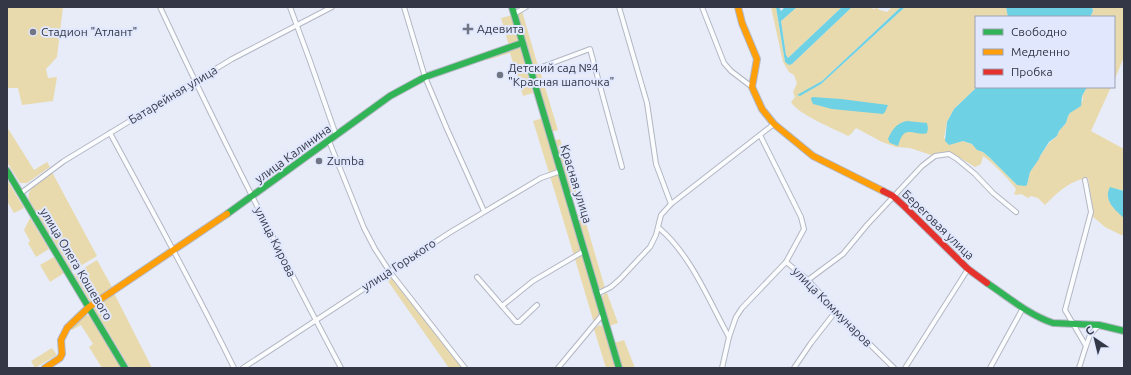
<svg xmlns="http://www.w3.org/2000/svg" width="1131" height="375" font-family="Ubuntu,sans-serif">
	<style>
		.green { fill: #e9daad }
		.water { fill: #6ed1e4 }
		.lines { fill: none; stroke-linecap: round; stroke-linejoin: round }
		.street-casing { stroke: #b3b7c3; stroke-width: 6 }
		.fast-casing { stroke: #b3b7c3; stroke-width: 8 }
		.slow-casing { stroke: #b3b7c3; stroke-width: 8 }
		.jam-casing { stroke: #b3b7c3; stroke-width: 8 }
		.street { stroke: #fbfcfe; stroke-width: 4 }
		.fast { stroke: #30b455; stroke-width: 6 }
		.slow { stroke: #ff9f0a; stroke-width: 6 }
		.jam { stroke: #e5322d; stroke-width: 6 }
		.poi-dot { fill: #727684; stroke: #e1e8fe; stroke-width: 1.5 }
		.labels { text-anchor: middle; stroke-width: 4; stroke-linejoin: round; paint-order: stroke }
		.poi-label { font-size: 12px; fill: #333746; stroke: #e1e8fe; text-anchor: start }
		.street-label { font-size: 12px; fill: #333746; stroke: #e1e8fe }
	</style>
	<rect width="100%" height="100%" fill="#e7ecf8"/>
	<g class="green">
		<path d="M7 7H63L57 57 46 69 48 78 57 77 53 101 22 105 18 88H7Z"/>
		<path d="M771 7H776L785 62 792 64 852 7H872L873 9H875V7L880 10 887 12 892 7H901L822 81 799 95 797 94 799 96 821 84 905 7H1006L1008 17H976V87H977L954 109 947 122 944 138 954 143 963 141 972 144 977 150 983 152 989 157 1017 185H1027L1030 172 1039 159 1040 156 1049 143 1057 136 1059 131 1066 123 1068 116 1070 113 1083 100 1082 96 1087 87H1111L1091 131 1124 149V191L1118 189 1109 201 1124 218V235H1121L1105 227 1093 217V212L1088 178C1070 180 1057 193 1045 205L1038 198 1031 196 1028 198 1021 194 1016 195 1014 194 1016 189C1007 177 995 165 983 156L981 164 975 167 952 153 943 152 931 155 910 148 896 147 882 142 856 128 851 134 848 136C835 129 797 114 791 102L795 97 793 92 797 83 794 75 789 72 783 62Z"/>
		<path d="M797 7H842L788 58 786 55 781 21Z"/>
		<path d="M1092 7H1124V57L1114 81V17H1090L1093 11Z"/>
		<path d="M522 11 538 66 531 67 517 14Z"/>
		<path d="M513 15 520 41 509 46 501 18Z"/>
		<path d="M521 44 526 60 524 62 533 93 523 96 510 53 487 60 486 57Z"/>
		<path d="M536 70 540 71 558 130 551 132 533 71Z"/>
		<path d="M543 118 558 170 549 173 533 121Z"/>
		<path d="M7 127 34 170 47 162 50 167 27 183H20L7 162Z"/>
		<path d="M560 139 577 195 570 197 553 141Z"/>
		<path d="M52 172 97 256 72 271 29 200C26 186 43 179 52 172Z"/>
		<path d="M555 174 560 175 582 251 574 256 550 176Z"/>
		<path d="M7 180 24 208 14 213 7 201Z"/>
		<path d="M583 213 605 288 602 289 598 288 576 216Z"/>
		<path d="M30 218 49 249 36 257 28 243 30 241 24 230Z"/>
		<path d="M582 255H584L601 314 594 323 575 259Z"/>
		<path d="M54 257 64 273 50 282 40 265Z"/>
		<path d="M97 260 112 287 90 302 74 274Z"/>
		<path d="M390 274 464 368H449L385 277Z"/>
		<path d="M114 293 152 368H130L93 307Z"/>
		<path d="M607 293 618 323 609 326 601 299 604 294Z"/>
		<path d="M85 315 90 316 121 368H102L89 347 93 344 81 325 72 330 71 328 82 316Z"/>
		<path d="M599 325 605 327 617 368H606L594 329Z"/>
		<path d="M624 340 635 368H622L614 343Z"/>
		<path d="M52 348 57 355 35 368 31 361Z"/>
	</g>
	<g class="water">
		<path d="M776 7H779L781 11 785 7H797L781 21 786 55 788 58 842 7H852L792 64 789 65 785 62Z"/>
		<path d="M901 7H905L821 84 800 96 797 95 822 81Z"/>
		<path d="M1006 7H1092L1093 11 1090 17H1008Z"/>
		<path d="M977 87H1087L1082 96 1081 106 1070 113 1068 116 1066 123 1059 131 1057 136 1049 142 1040 156 1039 159 1030 172 1027 185 1025 186 1017 185 989 157 983 152 977 150 972 144 963 141 949 145 945 141 947 122 954 109Z"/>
		<path d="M812 97 841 99 888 105 885 112 883 114 832 109 813 104 811 99Z"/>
		<path d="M907 121 927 123 928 128 927 133C919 136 907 127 902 136 900 139 899 143 898 146L890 143 888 139C892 130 896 123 907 121Z"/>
		<path d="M1110 187 1124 191V218C1115 210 1103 200 1110 187Z"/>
	</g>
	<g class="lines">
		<defs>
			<g id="street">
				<path d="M160 7C217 129 278 249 341 368"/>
				<path d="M290 7 310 61 336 135"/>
				<path d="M404 7 425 77 447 129 484 211"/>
				<path d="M619 7 647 103 656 164 671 204"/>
				<path d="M702 7 724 63 731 71 752 87"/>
				<path d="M514 14 526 7"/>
				<path d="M531 71 590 49 622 167"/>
				<path d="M110 133C152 211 195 288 234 368"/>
				<path d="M329 141 364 228 375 249 390 272 465 368"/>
				<path d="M21 193 64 161 232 59 332 7"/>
				<path d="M659 228C691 255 709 301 729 337"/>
				<path d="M786 262 808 280 836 311 894 368"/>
				<path d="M477 277 516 322H519L537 305"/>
				<path d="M808 280 843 254 867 225 922 166 935 156 949 154 957 159 975 174 993 193 1016 212"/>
				<path d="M597 294 611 287 620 279 650 247 656 235 661 215 671 204 774 124"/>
				<path d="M502 306 533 281 584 251"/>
				<path d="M1086 346 1090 335 1099 325"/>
				<path d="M243 368 449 233 541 178 561 171"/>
				<path d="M558 368 603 314"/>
				<path d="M722 368 729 337 736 317 742 308 786 262 804 229 801 217 760 135"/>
				<path d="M794 368 811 343 836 311"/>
				<path d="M905 368 968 269"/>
				<path d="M990 368 1023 308"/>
				<path d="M1079 368 1086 346 1065 310 1091 212 1085 180"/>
			</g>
			<g id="fast">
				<path d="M512 7 619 368"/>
				<path d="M7 171 125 368"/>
				<path d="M227 214 390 96 425 77 522 43"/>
				<path d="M987 283C1008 297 1029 315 1053 323L1099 325 1124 331"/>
			</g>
			<g id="slow">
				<path d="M738 7 742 23 757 59 752 87 762 109 774 124 813 156 883 191"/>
				<path d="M45 368 60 358 62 354 61 340 67 328 89 307 227 214"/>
			</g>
			<path id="jam" d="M883 191 893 196 904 206 968 269 987 283"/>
		</defs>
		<use href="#street" class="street-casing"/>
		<use href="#fast" class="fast-casing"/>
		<use href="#slow" class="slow-casing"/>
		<use href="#jam" class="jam-casing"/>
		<use href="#street" class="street"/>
		<use href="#fast" class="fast"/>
		<use href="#slow" class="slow"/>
		<use href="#jam" class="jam"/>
	</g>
	<g class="poi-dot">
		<path d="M466 23h4v4h4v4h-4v4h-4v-4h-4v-4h4z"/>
		<circle cx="33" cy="32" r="4"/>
		<circle cx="500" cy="75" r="4"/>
		<circle cx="319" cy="161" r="4"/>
	</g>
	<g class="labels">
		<g class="poi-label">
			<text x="477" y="33">Адевита</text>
			<text x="41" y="36">Стадион "Атлант"</text>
			<text x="508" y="72">Детский сад №4<tspan x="508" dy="14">"Красная шапочка"</tspan></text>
			<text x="327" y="165">Zumba</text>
		</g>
		<g class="street-label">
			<text transform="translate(173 95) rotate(-31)" y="4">Батарейная улица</text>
			<text transform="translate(293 154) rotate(-36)" y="4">улица Калинина</text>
			<text transform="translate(576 184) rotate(73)" y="4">Красная улица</text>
			<text transform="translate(938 225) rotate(44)" y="4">Береговая улица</text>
			<text transform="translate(275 242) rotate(63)" y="4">улица Кирова</text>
			<text transform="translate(76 264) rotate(59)" y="4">улица Олега Кошевого</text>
			<text transform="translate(399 265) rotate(-33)" y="4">улица Горького</text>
			<text transform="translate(832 307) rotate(45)" y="4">улица Коммунаров</text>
		</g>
	</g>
	<rect width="1131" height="375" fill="none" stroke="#333746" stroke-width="16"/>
	<rect x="975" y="16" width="140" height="72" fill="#e1e8fe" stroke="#9ba1b4"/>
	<rect x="983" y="29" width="20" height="6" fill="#30b455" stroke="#9ba1b4"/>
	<text x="1011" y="36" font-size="12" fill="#333746">Свободно</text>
	<rect x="983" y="49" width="20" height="6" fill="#ff9f0a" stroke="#9ba1b4"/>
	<text x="1011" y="56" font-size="12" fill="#333746">Медленно</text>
	<rect x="983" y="69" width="20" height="6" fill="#e5322d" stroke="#9ba1b4"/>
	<text x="1011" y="76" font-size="12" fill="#333746">Пробка</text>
	<g transform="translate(1095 339) rotate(325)" stroke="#e1e8fe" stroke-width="3" paint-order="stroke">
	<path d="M0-3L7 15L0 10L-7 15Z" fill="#333746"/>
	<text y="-6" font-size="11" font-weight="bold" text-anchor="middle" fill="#333746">С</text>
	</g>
</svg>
